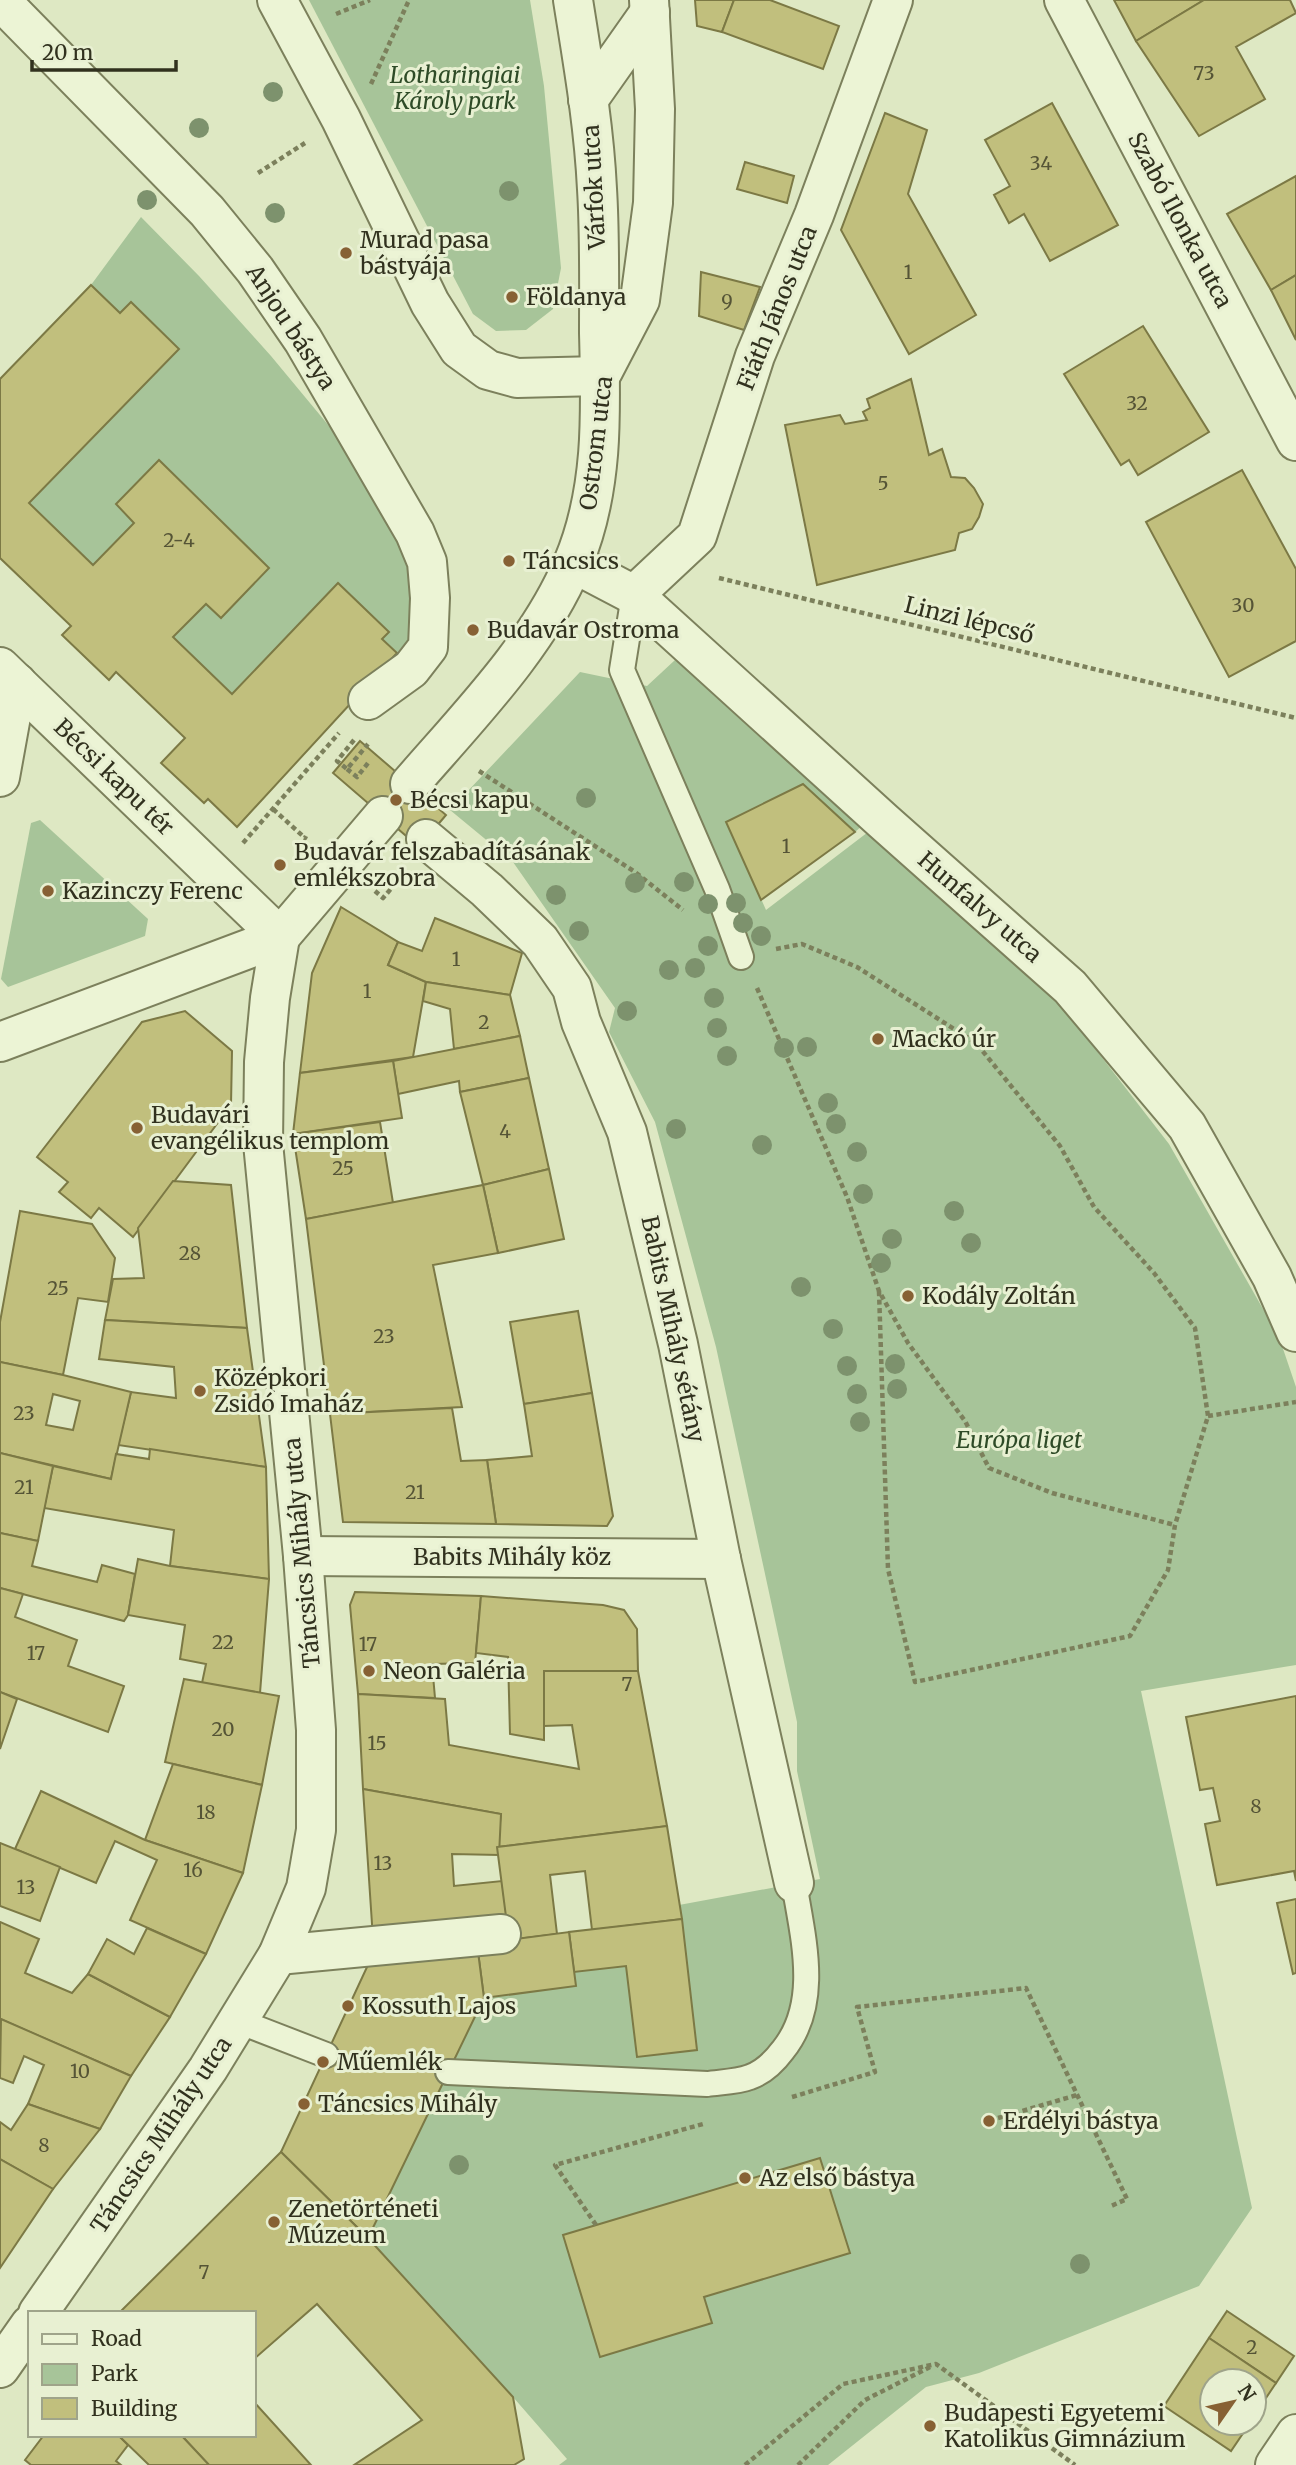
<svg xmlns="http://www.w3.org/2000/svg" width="1296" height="2465" font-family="Merriweather,serif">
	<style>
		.green { fill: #a7c499 }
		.building { fill: #c1bf7d; stroke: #7c7945; stroke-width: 2; fill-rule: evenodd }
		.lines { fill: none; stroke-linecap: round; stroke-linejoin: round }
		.lane-casing { stroke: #7c805c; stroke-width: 28 }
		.street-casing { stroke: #7c805c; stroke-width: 42 }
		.path { stroke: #7c805c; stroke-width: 4.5; stroke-dasharray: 5 3.5; stroke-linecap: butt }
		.lane { stroke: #ecf4d5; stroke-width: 24 }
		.street { stroke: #ecf4d5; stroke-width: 38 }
		.tree { fill: #7d926d }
		.poi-dot { fill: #876134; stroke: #e8f0d2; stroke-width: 2.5 }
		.labels { text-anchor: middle; stroke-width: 6; stroke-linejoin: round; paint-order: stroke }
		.number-label { font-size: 19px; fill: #555436 }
		.park-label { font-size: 23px; font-style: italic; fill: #2e4b27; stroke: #e8f0d2 }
		.street-label { font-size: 23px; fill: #31311e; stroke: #e8f0d2 }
		.poi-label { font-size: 23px; fill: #31311e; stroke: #e8f0d2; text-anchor: start }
	</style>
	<rect width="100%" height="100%" fill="#dee8c3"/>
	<g class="green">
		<path d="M309 0H530L544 86 561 268 553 309 526 330 496 331 473 314Z"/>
		<path d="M141 217 199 276 271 356 339 438 402 526 423 622 397 653 382 639 389 632 338 584 232 693 173 637 206 604 221 618 269 568 159 460 116 504 134 523 93 565 29 503 131 303 120 313 91 285Z"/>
		<path d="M675 660 863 825 855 832 803 784 727 822 766 910 872 829 1059 1002 1169 1144 1279 1337 1296 1387V1665L1141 1691 1252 2208 1199 2286 979 2373 926 2387 828 2465H559L567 2459 513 2397 368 2238 484 1998 575 1986 574 1972 626 1966 637 2057 697 2050 679 1905 820 1879 797 1771V1722L716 1347 655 1122 609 1032 615 1008 513 862 450 810 580 672 647 686Z"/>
		<path d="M40 820 148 919 145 936 8 987 1 979 31 823Z"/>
	</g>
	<g class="building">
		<path d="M695 0H734L722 32 697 26Z"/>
		<path d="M734 0H770L839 26 823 69 722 32Z"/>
		<path d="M1114 0H1204L1136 41Z"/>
		<path d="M1204 0H1290L1296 13 1236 47 1265 99 1199 136 1136 41Z"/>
		<path d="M1052 103 1118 225 1050 261 1024 214 1009 223 994 195 1010 186 985 140Z"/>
		<path d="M885 113 927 130 908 194 976 315 909 354 841 230Z"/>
		<path d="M745 162 794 176 787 203 737 189Z"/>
		<path d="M1296 176V275L1271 290 1227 214Z"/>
		<path d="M701 272 760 287 744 330 699 316Z"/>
		<path d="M1296 275V340L1271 290Z"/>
		<path d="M91 285 120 313 131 302 179 349 29 503 93 565 134 523 116 504 159 460 269 568 221 618 206 604 173 637 232 694 338 583 389 632 382 639 397 653 237 827 208 799 204 803 161 763 185 738 116 672 109 680 62 635 71 626 0 558V379Z"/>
		<path d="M1143 326 1209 432 1138 475 1129 460 1121 465 1064 374Z"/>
		<path d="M911 379 929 455 942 449 951 477 965 478 974 488 983 504 979 517 972 529 959 533 955 550 817 585 785 425 840 415 845 424 867 420 863 412 870 408 867 399Z"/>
		<path d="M1242 470 1296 569V641L1229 677 1146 522Z"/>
		<path d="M360 741 446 815 419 847 333 773Z"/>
		<path d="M803 784 855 832 761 900 726 822Z"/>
		<path d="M341 907 398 942 388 965 426 982 413 1057 300 1073 312 973Z"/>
		<path d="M435 918 522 953 510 995 426 982 388 965 398 942 422 951Z"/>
		<path d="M426 982 510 995 520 1036 454 1049 450 1009 423 1001Z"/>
		<path d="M185 1011 232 1051 231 1105 133 1237 99 1208 91 1218 59 1192 68 1182 37 1157 142 1022Z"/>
		<path d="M520 1036 529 1078 460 1092 459 1081 398 1094 393 1061Z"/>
		<path d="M393 1061 402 1118 293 1134 300 1073Z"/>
		<path d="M529 1078 549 1169 483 1185 460 1092Z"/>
		<path d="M380 1122 393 1203 306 1219 293 1134Z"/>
		<path d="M549 1169 564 1239 498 1253 483 1185Z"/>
		<path d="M173 1181 231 1185 247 1328 105 1320 113 1279 144 1278 138 1228Z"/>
		<path d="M483 1185 498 1253 433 1265 462 1407 330 1414 306 1219Z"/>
		<path d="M20 1211 92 1224 115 1258 108 1302 78 1298 63 1375 0 1362V1322Z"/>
		<path d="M578 1311 592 1393 524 1404 510 1322Z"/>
		<path d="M105 1320 247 1328 266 1467 118 1445 131 1392 176 1398 174 1367 99 1359Z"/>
		<path d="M0 1362 63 1375 131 1392 111 1479 0 1453ZM53 1394 80 1401 73 1430 46 1425Z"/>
		<path d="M592 1393 613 1516 607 1526 496 1524 487 1460 532 1456 524 1404Z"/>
		<path d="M452 1408 461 1461 487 1460 496 1524 343 1522 330 1414Z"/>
		<path d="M150 1449 266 1467 269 1579 170 1566 174 1530 44 1508 53 1466 111 1479 116 1454 149 1459Z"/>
		<path d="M0 1453 53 1466 38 1541 0 1533Z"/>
		<path d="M0 1533 38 1541 32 1566 97 1582 102 1565 135 1574 128 1615 124 1621 0 1588Z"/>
		<path d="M138 1559 170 1566 269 1579 260 1693 202 1683 206 1664 180 1659 185 1625 128 1615Z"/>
		<path d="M0 1588 23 1594 15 1617 77 1640 68 1666 124 1686 108 1732 0 1692Z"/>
		<path d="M355 1592 481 1596 475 1663 432 1664 435 1698 358 1694 350 1605Z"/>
		<path d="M481 1596 603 1605 624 1610 637 1629 638 1671H544V1740L510 1734 508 1657 476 1653Z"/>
		<path d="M544 1671H638L667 1826 497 1847 501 1814 363 1789 358 1694 445 1699 449 1745 579 1769 572 1725 544 1726Z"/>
		<path d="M184 1679 279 1696 262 1785 165 1762Z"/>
		<path d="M0 1692 17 1699 0 1749Z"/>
		<path d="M1296 1696V1881L1294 1871 1217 1885 1205 1824 1220 1821 1213 1788 1200 1790 1186 1717Z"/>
		<path d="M173 1764 262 1785 243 1873 145 1840Z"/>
		<path d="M363 1789 501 1814 499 1855 452 1854 454 1886 502 1881 508 1926 373 1939Z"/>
		<path d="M41 1791 145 1840 243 1873 206 1954 130 1920 157 1860 115 1841 96 1883 15 1849Z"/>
		<path d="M667 1826 682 1919 592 1930 585 1871 550 1875 557 1934 509 1940 497 1847Z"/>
		<path d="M0 1843 60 1867 40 1921 0 1906Z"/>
		<path d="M1296 1899V1973L1293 1974 1277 1903Z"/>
		<path d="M682 1919 697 2050 637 2057 626 1966 574 1972 569 1932Z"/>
		<path d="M0 1922 39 1939 25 1973 72 1993 88 1974 170 2017 131 2076 0 2019Z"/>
		<path d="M147 1928 206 1954 170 2017 88 1974 107 1939 134 1954Z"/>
		<path d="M569 1932 576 1986 484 1998 477 1944Z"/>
		<path d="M477 1944 484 1998 368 2238 281 2152 374 1952Z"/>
		<path d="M1 2019 131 2076 100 2129 28 2104 44 2065 24 2056 13 2083 0 2078Z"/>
		<path d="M28 2104 100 2129 53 2189 0 2159V2122L11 2130Z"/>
		<path d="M281 2152 368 2238 513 2397 524 2459 514 2465H354L422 2420 317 2304 254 2359V2313H119Z"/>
		<path d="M820 2158 850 2253 704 2297 712 2323 600 2357 563 2235Z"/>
		<path d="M0 2159 53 2189 0 2268Z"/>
		<path d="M1227 2311 1294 2356 1276 2383 1209 2338Z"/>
		<path d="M1209 2338 1276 2383 1254 2416V2381H1212V2423H1250L1231 2451 1164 2406Z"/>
		<path d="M254 2402 311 2465H209L181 2435H254Z"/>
		<path d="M44 2435H118L128 2445 116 2461 121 2465H31L25 2460Z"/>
		<path d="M118 2435H181L209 2465H149Z"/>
	</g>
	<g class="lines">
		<defs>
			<g id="lane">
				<path d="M634 595 622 670 717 889 741 957"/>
				<path d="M238 2021 326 2055"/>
				<path d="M448 2072 707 2084C721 2082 737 2082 750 2077 764 2072 774 2062 783 2050 821 2003 803 1938 794 1883"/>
			</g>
			<g id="street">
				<path d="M0 0 207 211 255 270 303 340 415 533 427 562 430 598 428 647 411 669 368 700"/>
				<path d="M277 0 341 119 430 303 459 349 488 370 517 378 600 376"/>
				<path d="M1064 0 1296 441"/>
				<path d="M588 100 650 12"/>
				<path d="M603 371 640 300 653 203 655 109 649 0"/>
				<path d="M573 563 634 595 883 821 1070 987 1187 1126 1272 1277 1296 1332"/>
				<path d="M634 595 697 536 755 356 814 215 893 0"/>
				<path d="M0 667 280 937"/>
				<path d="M0 777 17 683"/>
				<path d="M410 784C468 717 539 645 573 563 604 490 601 411 599 333 599 285 600 237 597 189 594 126 583 63 573 0"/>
				<path d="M426 839 487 890 540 941 572 988 581 1022 627 1132 678 1344 721 1559 794 1883"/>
				<path d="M0 1042 280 937 383 816"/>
				<path d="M303 1556 721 1559"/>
				<path d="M278 1955 501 1934"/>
				<path d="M38 2313 208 2069 278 1955 306 1888 316 1830V1730L303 1556 263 1143 264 1062 270 998 280 937"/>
				<path d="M0 2368 30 2325"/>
				<path d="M1275 2465 1296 2434"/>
			</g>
		</defs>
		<use href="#lane" class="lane-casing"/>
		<use href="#street" class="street-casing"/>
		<g class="path">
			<path d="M336 14 370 0"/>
			<path d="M371 84 409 0"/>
			<path d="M258 173 305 143"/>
			<path d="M719 578 1296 718"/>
			<path d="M354 740 337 761 347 769 368 744"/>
			<path d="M347 769 357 777 368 763"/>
			<path d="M479 771 635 872 683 910"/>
			<path d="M273 809 305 838 306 836"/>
			<path d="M243 843 339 733"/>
			<path d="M375 891 383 898 402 876"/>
			<path d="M776 949 802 944 857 967 976 1043 1060 1146 1094 1207 1154 1273 1195 1328 1208 1416 1175 1525 1168 1570 1130 1636 915 1682 888 1569 879 1291"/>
			<path d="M757 988 847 1197 879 1291 908 1343 965 1421 989 1468 1052 1493 1175 1525"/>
			<path d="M1208 1416 1296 1402"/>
			<path d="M792 2097 875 2072 857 2007 1026 1988 1127 2199 1111 2206"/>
			<path d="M998 2118 1077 2095"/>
			<path d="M596 2225 555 2165 703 2124"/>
			<path d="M745 2465 843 2384 936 2364 1075 2465"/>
			<path d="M798 2465 865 2400 930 2367"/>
		</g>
		<use href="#lane" class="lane"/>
		<use href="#street" class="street"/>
	</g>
	<g class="tree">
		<circle cx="273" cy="92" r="10"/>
		<circle cx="199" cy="128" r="10"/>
		<circle cx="509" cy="191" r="10"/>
		<circle cx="147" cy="200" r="10"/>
		<circle cx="275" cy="213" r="10"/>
		<circle cx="586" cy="798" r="10"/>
		<circle cx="684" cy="882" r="10"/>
		<circle cx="635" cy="883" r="10"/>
		<circle cx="556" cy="895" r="10"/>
		<circle cx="736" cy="903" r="10"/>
		<circle cx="708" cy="904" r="10"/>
		<circle cx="743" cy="923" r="10"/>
		<circle cx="579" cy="931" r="10"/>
		<circle cx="761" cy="936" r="10"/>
		<circle cx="708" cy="946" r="10"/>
		<circle cx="695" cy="968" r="10"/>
		<circle cx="669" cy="970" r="10"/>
		<circle cx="714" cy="998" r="10"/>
		<circle cx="627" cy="1011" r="10"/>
		<circle cx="717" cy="1028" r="10"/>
		<circle cx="807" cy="1047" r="10"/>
		<circle cx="784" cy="1048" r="10"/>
		<circle cx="727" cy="1056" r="10"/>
		<circle cx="828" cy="1103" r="10"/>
		<circle cx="836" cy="1124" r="10"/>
		<circle cx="676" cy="1129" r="10"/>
		<circle cx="762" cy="1145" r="10"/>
		<circle cx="857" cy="1152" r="10"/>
		<circle cx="863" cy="1194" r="10"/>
		<circle cx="954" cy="1211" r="10"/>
		<circle cx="892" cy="1239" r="10"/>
		<circle cx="971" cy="1243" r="10"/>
		<circle cx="881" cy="1263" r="10"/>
		<circle cx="801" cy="1287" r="10"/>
		<circle cx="833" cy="1329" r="10"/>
		<circle cx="895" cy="1364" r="10"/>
		<circle cx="847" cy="1366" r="10"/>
		<circle cx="897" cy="1389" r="10"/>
		<circle cx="857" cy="1394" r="10"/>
		<circle cx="860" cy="1422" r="10"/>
		<circle cx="459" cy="2165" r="10"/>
		<circle cx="1080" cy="2264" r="10"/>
	</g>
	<g class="poi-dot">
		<circle cx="346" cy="253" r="7"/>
		<circle cx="512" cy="297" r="7"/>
		<circle cx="509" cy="561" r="7"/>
		<circle cx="473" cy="630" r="7"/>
		<circle cx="396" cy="800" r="7"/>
		<circle cx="280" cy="865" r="7"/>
		<circle cx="48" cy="891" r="7"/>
		<circle cx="878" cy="1039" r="7"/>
		<circle cx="137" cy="1128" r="7"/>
		<circle cx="908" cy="1296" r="7"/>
		<circle cx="200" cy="1391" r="7"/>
		<circle cx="369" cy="1671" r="7"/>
		<circle cx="348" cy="2006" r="7"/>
		<circle cx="323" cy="2062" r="7"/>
		<circle cx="304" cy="2104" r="7"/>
		<circle cx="989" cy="2121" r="7"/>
		<circle cx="745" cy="2178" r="7"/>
		<circle cx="274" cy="2222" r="7"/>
		<circle cx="930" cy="2426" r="7"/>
	</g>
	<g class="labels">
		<g class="number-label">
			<text x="1204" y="80">73</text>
			<text x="1041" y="170">34</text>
			<text x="908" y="279">1</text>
			<text x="727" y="308">9</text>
			<text x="1137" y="410">32</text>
			<text x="883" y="490">5</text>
			<text x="179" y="547">2-4</text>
			<text x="1243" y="612">30</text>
			<text x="786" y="853">1</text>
			<text x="456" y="966">1</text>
			<text x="367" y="998">1</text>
			<text x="484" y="1029">2</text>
			<text x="505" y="1138">4</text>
			<text x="343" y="1175">25</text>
			<text x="190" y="1260">28</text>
			<text x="58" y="1295">25</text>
			<text x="384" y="1343">23</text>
			<text x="24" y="1420">23</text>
			<text x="24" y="1494">21</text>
			<text x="415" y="1499">21</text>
			<text x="223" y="1649">22</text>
			<text x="368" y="1651">17</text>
			<text x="36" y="1660">17</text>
			<text x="627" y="1691">7</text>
			<text x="223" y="1736">20</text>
			<text x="377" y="1750">15</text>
			<text x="1256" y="1813">8</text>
			<text x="206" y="1819">18</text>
			<text x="383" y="1870">13</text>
			<text x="193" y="1877">16</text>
			<text x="26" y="1894">13</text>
			<text x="80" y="2078">10</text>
			<text x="44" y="2152">8</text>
			<text x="204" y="2279">7</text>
			<text x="1252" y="2354">2</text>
		</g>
		<g class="park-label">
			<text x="455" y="83">Lotharingiai<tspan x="455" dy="26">Károly park</tspan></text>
			<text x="1019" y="1448">Európa liget</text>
		</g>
		<g class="street-label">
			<text transform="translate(594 187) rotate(-93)" y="8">Várfok utca</text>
			<text transform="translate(1180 220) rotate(62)" y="8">Szabó Ilonka utca</text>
			<text transform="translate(777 308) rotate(-68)" y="8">Fiáth János utca</text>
			<text transform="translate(291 327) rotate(57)" y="8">Anjou bástya</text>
			<text transform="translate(596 443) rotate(-83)" y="8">Ostrom utca</text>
			<text transform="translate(969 620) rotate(14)" y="8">Linzi lépcső</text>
			<text transform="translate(114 777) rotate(44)" y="8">Bécsi kapu tér</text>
			<text transform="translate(980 907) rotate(41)" y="8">Hunfalvy utca</text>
			<text transform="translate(673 1329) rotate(78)" y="8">Babits Mihály sétány</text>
			<text transform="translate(302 1553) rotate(-95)" y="8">Táncsics Mihály utca</text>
			<text x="512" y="1565">Babits Mihály köz</text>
			<text transform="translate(161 2135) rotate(-56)" y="8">Táncsics Mihály utca</text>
		</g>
		<g class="poi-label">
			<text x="360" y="248">Murad pasa<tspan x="360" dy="26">bástyája</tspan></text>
			<text x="526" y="305">Földanya</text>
			<text x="523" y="569">Táncsics</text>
			<text x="487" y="638">Budavár Ostroma</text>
			<text x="410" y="808">Bécsi kapu</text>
			<text x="294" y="860">Budavár felszabadításának<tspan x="294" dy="26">emlékszobra</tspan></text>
			<text x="62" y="899">Kazinczy Ferenc</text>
			<text x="892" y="1047">Mackó úr</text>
			<text x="151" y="1123">Budavári<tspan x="151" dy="26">evangélikus templom</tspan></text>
			<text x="922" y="1304">Kodály Zoltán</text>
			<text x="214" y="1386">Középkori<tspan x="214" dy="26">Zsidó Imaház</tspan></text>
			<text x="383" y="1679">Neon Galéria</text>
			<text x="362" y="2014">Kossuth Lajos</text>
			<text x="337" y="2070">Műemlék</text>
			<text x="318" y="2112">Táncsics Mihály</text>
			<text x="1003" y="2129">Erdélyi bástya</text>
			<text x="759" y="2186">Az első bástya</text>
			<text x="288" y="2217">Zenetörténeti<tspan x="288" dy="26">Múzeum</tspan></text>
			<text x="944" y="2421">Budapesti Egyetemi<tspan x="944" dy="26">Katolikus Gimnázium</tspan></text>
		</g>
	</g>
	<rect x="28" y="2311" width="228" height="126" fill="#e8f0d2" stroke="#9fa48a" stroke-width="2"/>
	<rect x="42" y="2334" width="35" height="10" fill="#ecf4d5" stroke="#9fa48a" stroke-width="2"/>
	<text x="91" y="2346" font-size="21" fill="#31311e">Road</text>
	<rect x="42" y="2364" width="35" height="21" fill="#a7c499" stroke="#9fa48a" stroke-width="2"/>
	<text x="91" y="2381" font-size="21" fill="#31311e">Park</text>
	<rect x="42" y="2398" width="35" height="21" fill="#c1bf7d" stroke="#9fa48a" stroke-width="2"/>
	<text x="91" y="2416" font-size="21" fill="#31311e">Building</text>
	<g transform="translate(1233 2402) rotate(56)"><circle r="33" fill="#e8f0d2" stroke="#9fa48a" stroke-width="2"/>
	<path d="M0-5L12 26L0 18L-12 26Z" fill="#876134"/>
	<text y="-10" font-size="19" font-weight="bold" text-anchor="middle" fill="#31311e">N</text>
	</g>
	<path d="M32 60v10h144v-10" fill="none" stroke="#31311e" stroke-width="3.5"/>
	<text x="42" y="60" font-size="21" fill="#31311e" stroke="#e8f0d2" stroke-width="5" paint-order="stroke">20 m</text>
</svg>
